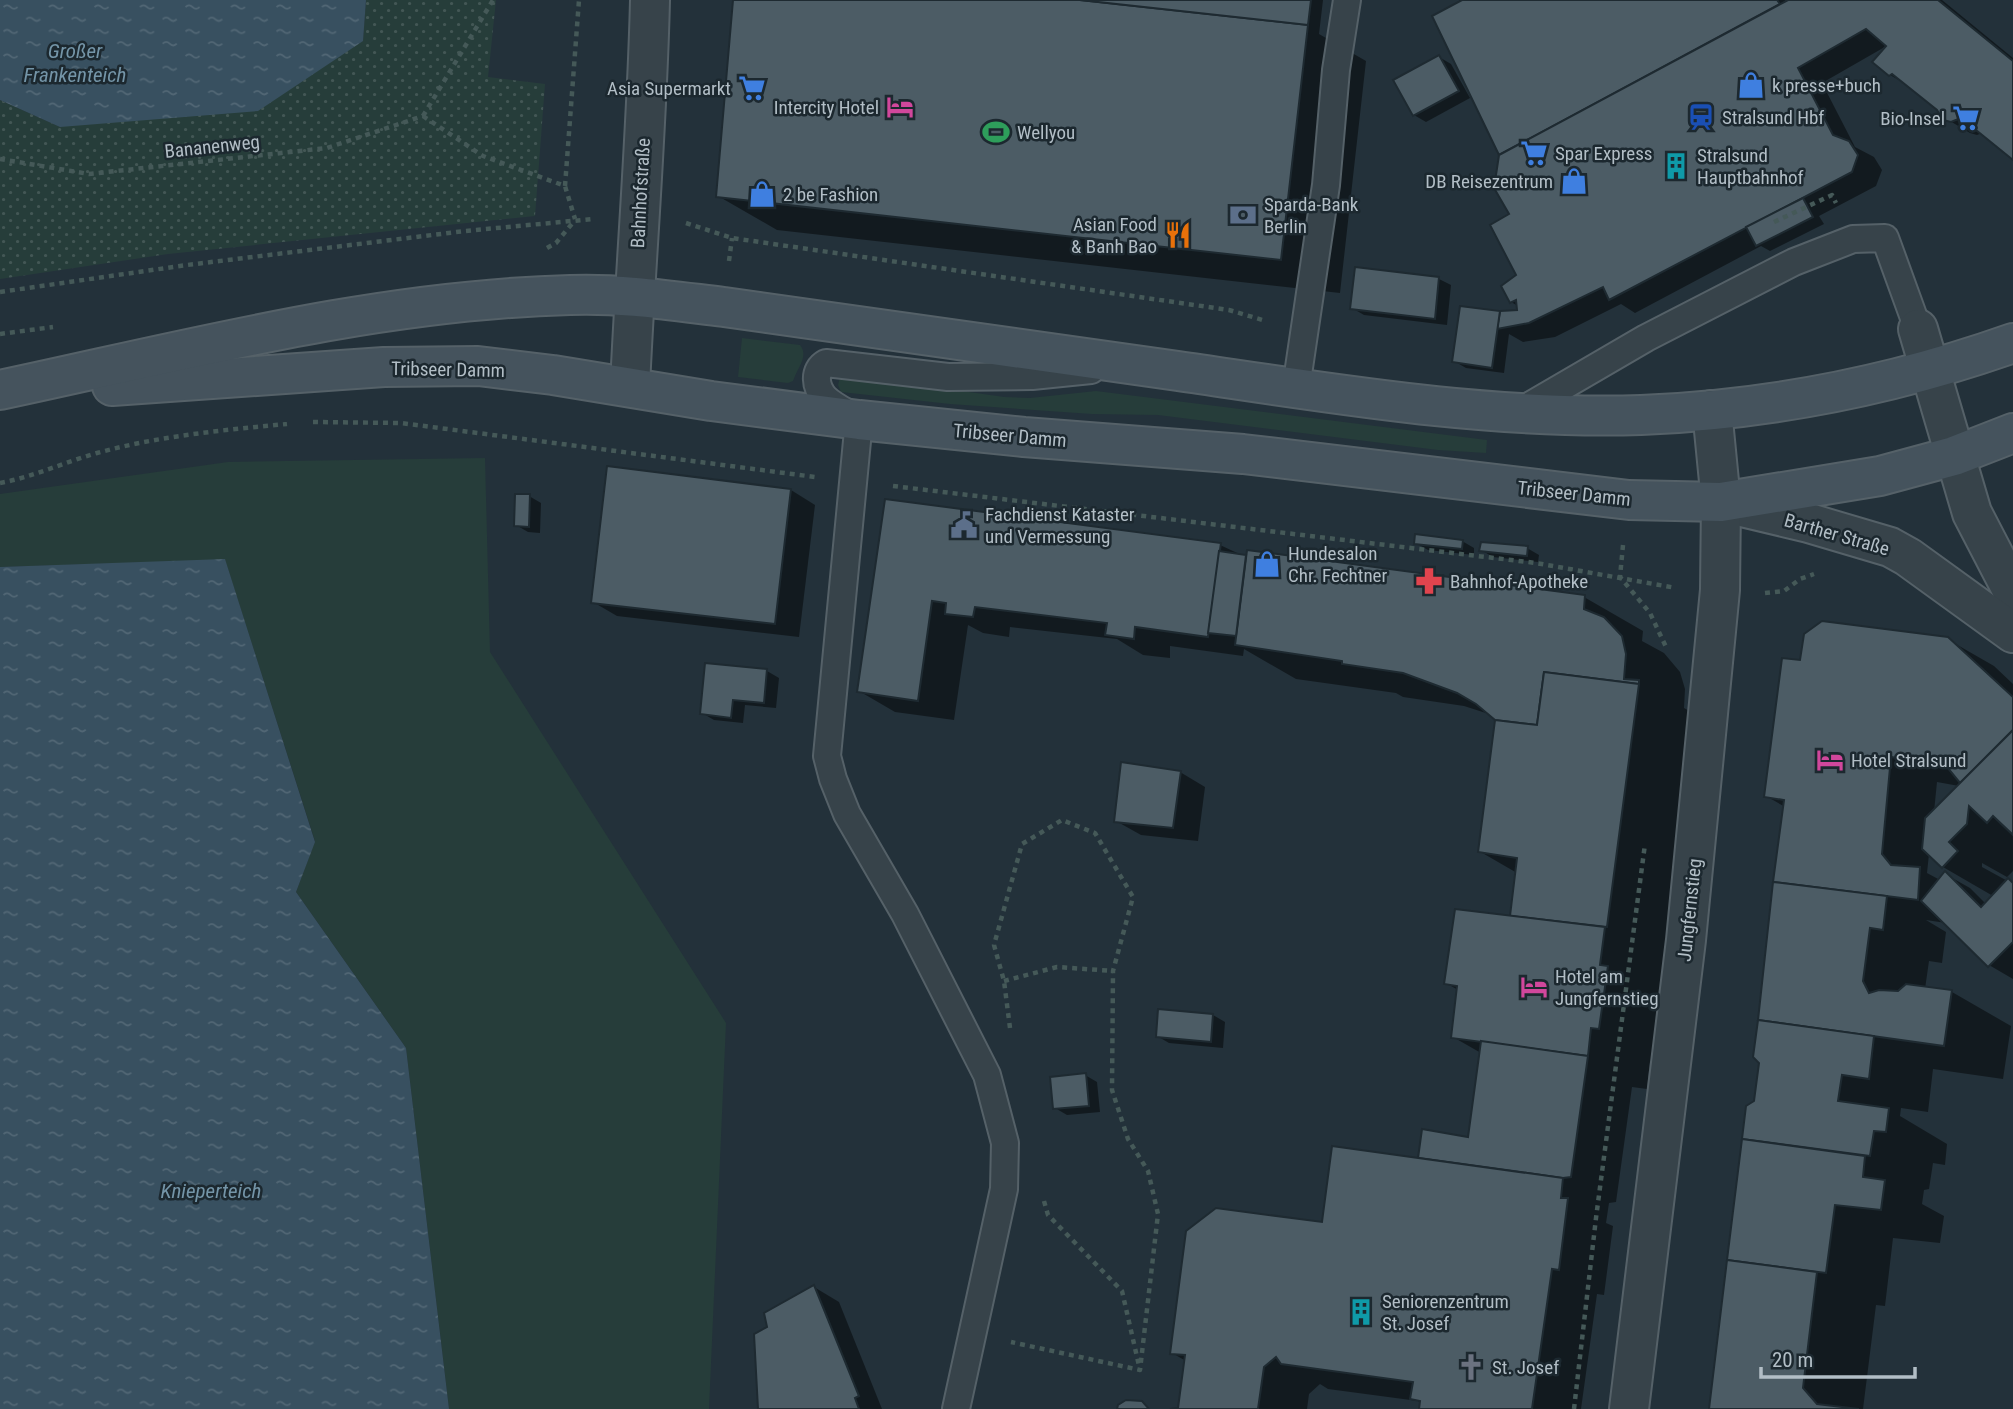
<svg xmlns="http://www.w3.org/2000/svg" width="2013" height="1409" font-family="'Roboto Condensed',sans-serif">
	<style>
		.grass { fill: #263d3a }
		.park { fill: url(#park-dots) }
		.water { fill: url(#water-ripples) }
		.shadow { fill: #0007; fill-rule: evenodd }
		.building { fill: #4c5c65; stroke: #1e2a31; stroke-width: 2 }
		.lines { fill: none; stroke-linecap: round; stroke-linejoin: round }
		.service-casing { stroke: #556168; stroke-width: 30 }
		.minor-casing { stroke: #556168; stroke-width: 42 }
		.secondary-casing { stroke: #556168; stroke-width: 42 }
		.path { stroke: #455958; stroke-width: 4.5; stroke-dasharray: 5 5; stroke-linecap: butt }
		.service { stroke: #37434a; stroke-width: 26 }
		.minor { stroke: #37434a; stroke-width: 38 }
		.secondary { stroke: #45535d; stroke-width: 38 }
		.labels { text-anchor: middle; stroke-width: 5; stroke-linejoin: round; paint-order: stroke }
		.poi-label { font-size: 19px; fill: #b2bec6; stroke: #1c282f; text-anchor: start }
		.street-label { font-size: 19px; fill: #b2bec6; stroke: #1c282f }
		.water-label { font-size: 21px; font-style: italic; fill: #7495a8; stroke: #1c282f }
	</style>
	<defs>
		<pattern id="park-dots" width="8" height="8" patternUnits="userSpaceOnUse" patternTransform="scale(1.75)"><rect width="8" height="8" fill="#263d3a"/><path d="M2 2h.1M6 6h.1" fill="none" stroke="#435755" stroke-width="1.8" stroke-linecap="round"/></pattern>
		<pattern id="water-ripples" width="26" height="14" patternUnits="userSpaceOnUse" patternTransform="scale(1.75)"><rect width="26" height="14" fill="#385060"/><path d="M2 4q2-2 4 0t4 0M15 11q2-2 4 0t4 0" fill="none" stroke="#526775"/></pattern>
	</defs>
	<rect width="100%" height="100%" fill="#23313a"/>
	<g class="grass">
		<path d="M742 338 800 345C809 356 798 367 793 381L788 383 738 377Z"/>
		<path d="M840 377 872 378 1004 397 1030 398 1096 391 1487 440 1486 453 1438 450 1158 415 1092 414 950 404 841 392 838 385Z"/>
		<path d="M485 458 490 652 726 1023 709 1409H449L406 1048 296 892 315 841 225 560 0 567V494L228 462Z"/>
	</g>
	<path class="park" d="M366 0H496L488 77 545 84 535 216 168 254 0 279V100L60 127 363 41Z"/>
	<g class="water">
		<path d="M0 0H366L363 41 258 111 60 127 0 100Z"/>
		<path d="M225 559 315 842 296 892 406 1048 449 1409H0V567Z"/>
	</g>
	<g class="shadow">
		<path d="M735 0H1323L1319 34 1366 61 1340 293 777 230 718 196Z"/>
		<path d="M1459 0H1785L1786 3 1791 0H1942L2013 58V158L1982 133 1977 135 1970 133 1945 118 1939 109 1911 87 1890 75V44L1822 83 1855 147 1874 157 1882 170 1876 186 1819 216 1824 224 1770 251 1761 246 1635 313 1621 304 1555 337 1523 342 1509 334 1504 373 1466 368 1454 361 1500 313 1519 311 1518 306 1511 302 1518 276 1501 154 1434 16 1460 3Z"/>
		<path d="M1439 57 1451 64 1470 98 1426 122 1414 115Z"/>
		<path d="M1356 269 1439 279 1451 285 1447 325 1364 315 1352 308Z"/>
		<path d="M791 490 815 505 799 637 617 616 593 602Z"/>
		<path d="M529 496 541 503 540 533 528 532 516 525Z"/>
		<path d="M886 501 1220 545 1248 558 1584 597 1643 631 1642 641 1664 653 1680 672 1685 689 1684 708 1698 716 1659 997 1666 1001 1658 1062 1650 1061 1647 1089 1632 1087 1616 1202 1609 1203 1606 1223 1613 1226 1604 1295 1597 1294 1581 1409H1421V1404L1418 1401 1328 1389 1320 1384 1309 1394 1307 1409H1179L1186 1361 1172 1353 1323 1224 1420 1160 1470 1139 1481 1053 1453 1037 1458 990 1446 983 1511 918 1517 873 1479 851 1497 719 1492 715 1464 706 1403 697 1396 693 1296 679 1244 649 1243 656 1170 646V658L1143 655 1117 639 1010 627 1009 637 983 633 968 625 954 720 895 712 859 691Z"/>
		<path d="M1462 541 1474 548V555L1428 550 1416 543Z"/>
		<path d="M1527 548 1539 555 1538 562 1493 557 1481 550Z"/>
		<path d="M1947 639 1994 666 2013 684V871L2007 877 1982 863V867L2013 884V979L1989 965 1946 923 1926 920 1946 932 1942 963 1929 961 1925 989 1952 992 2011 1026 2003 1079 1933 1069 1928 1112 1901 1108 1900 1116 1947 1144 1945 1165 1933 1163 1929 1189 1924 1190 1922 1204 1944 1216 1940 1243 1893 1238 1885 1306 1876 1305 1863 1409H1710L1748 1107 1756 1102 1785 807 1766 796 1801 662ZM1937 782 1959 786 1934 812ZM1929 854 1943 867 1993 896 1986 904 1970 888 1945 874 1940 880 1927 873Z"/>
		<path d="M767 671 779 678 776 708 745 705 743 723 714 720 702 713Z"/>
		<path d="M1180 772 1205 787 1198 841 1141 835 1116 821Z"/>
		<path d="M1213 1015 1225 1022 1223 1048 1169 1043 1157 1036Z"/>
		<path d="M1085 1075 1097 1082 1100 1112 1067 1115 1055 1108Z"/>
		<path d="M814 1287 839 1302 882 1409H760L769 1328Z"/>
	</g>
	<g class="building">
		<path d="M733 0H1080L1308 25 1281 260 716 197Z"/>
		<path d="M1080 0H1311L1308 25Z"/>
		<path d="M1462 0H1777L1780 4 1499 155 1432 16Z"/>
		<path d="M1788 0H1938L2013 61V160L1961 118 1951 122 1943 120 1937 110 1892 74 1889 76 1872 62 1886 46 1866 29 1798 68 1833 135 1849 141 1858 155 1852 172 1609 300 1603 287 1529 323 1497 329 1500 311 1517 310 1516 300 1510 303 1501 286 1516 275 1490 225 1509 214 1494 188 1499 155Z"/>
		<path d="M1439 55 1459 91 1413 116 1393 80Z"/>
		<path d="M1803 198 1813 217 1756 246 1746 227Z"/>
		<path d="M1355 267 1439 277 1435 319 1350 309Z"/>
		<path d="M1460 306 1500 311 1492 368 1452 362Z"/>
		<path d="M607 466 791 489 775 624 591 603Z"/>
		<path d="M515 494H530L529 527 514 526Z"/>
		<path d="M885 499 1221 543 1208 637 1135 627 1134 639 1105 635 1107 623 975 607 973 617 945 614 946 603 932 601 918 701 857 692Z"/>
		<path d="M1415 534 1463 540 1462 549 1414 544Z"/>
		<path d="M1481 542 1528 546 1527 556 1479 551Z"/>
		<path d="M1247 550 1585 595 1584 609 1604 617 1622 636 1626 654 1624 679 1639 680V684L1544 672 1537 725 1495 720 1476 704 1457 693 1403 673 1342 664V661L1235 645Z"/>
		<path d="M1219 551 1246 555 1236 636 1208 633Z"/>
		<path d="M1822 621 1948 637 2013 697V730L1960 783 1943 762 1930 764 1891 757 1882 854 1891 865 1920 867 1918 900 1773 882 1784 800 1764 797 1782 658 1800 660 1804 634Z"/>
		<path d="M705 663 767 669 764 703 733 700 731 718 700 714Z"/>
		<path d="M1544 672 1639 684 1607 927 1510 916 1517 858 1478 852 1495 720 1537 725Z"/>
		<path d="M2013 730V835L1993 816 1987 823 1969 806 1967 824 1949 842 1958 851 1942 868 1922 849 1925 818Z"/>
		<path d="M1121 762 1181 771 1173 828 1114 822Z"/>
		<path d="M1945 871 1981 907 2008 878 2013 883V942L1988 967 1921 901Z"/>
		<path d="M1773 882 1887 896 1883 930 1870 928 1863 981 1869 993 1879 990 1898 991 1906 984 1952 990 1944 1046 1758 1020Z"/>
		<path d="M1455 909 1605 927 1600 965 1608 966 1599 1029 1591 1028 1588 1056 1451 1038 1457 986 1444 984Z"/>
		<path d="M1158 1009 1213 1014 1211 1042 1156 1037Z"/>
		<path d="M1758 1020 1874 1036 1869 1079 1842 1075 1838 1101 1889 1108 1886 1132 1874 1131 1870 1156 1742 1139 1746 1106 1754 1101 1759 1063 1753 1057Z"/>
		<path d="M1481 1041 1588 1056 1571 1177 1563 1178 1418 1158 1422 1129 1468 1137Z"/>
		<path d="M1086 1073 1089 1106 1053 1109 1050 1077Z"/>
		<path d="M1742 1139 1865 1156 1863 1177 1885 1180 1881 1210 1835 1205 1826 1273 1727 1260Z"/>
		<path d="M1332 1146 1563 1178 1561 1198H1568L1559 1270 1552 1269 1532 1409H1419L1420 1401 1410 1399 1413 1382 1281 1364 1276 1357 1264 1367 1258 1409H1170L1178 1408 1185 1355 1170 1354 1186 1231 1216 1208 1322 1222Z"/>
		<path d="M1727 1260 1817 1272 1803 1388 1817 1404 1859 1409H1709Z"/>
		<path d="M814 1285 859 1396 855 1398 859 1409H758L754 1334 767 1327 764 1313Z"/>
		<path d="M1126 1400 1142 1401 1149 1409H1117L1118 1405Z"/>
	</g>
	<g class="lines">
		<defs>
			<g id="service">
				<path d="M1296 388 1326 185 1336 70 1347 0"/>
				<path d="M1519 412 1646 338 1794 262 1853 239 1885 238 1918 329"/>
				<path d="M956 1409 1004 1189 1005 1143 987 1075 905 914 847 814 833 779 827 756 859 420C848 413 833 406 825 398 815 387 813 370 826 363L948 377 1032 376 1091 370"/>
			</g>
			<g id="minor">
				<path d="M1918 329 1972 513 2013 592"/>
				<path d="M630 386C636 257 647 129 650 0"/>
				<path d="M1721 502 1809 523 1890 547 1908 557 2013 633"/>
				<path d="M1629 1409 1686 940 1720 590 1721 502 1712 410"/>
			</g>
			<g id="secondary">
				<path d="M112 386 384 367 478 366 553 375 711 401 859 420 1024 437 1243 454 1629 500 1721 502 1880 476 1954 456 2013 433"/>
				<path d="M0 390C188 350 377 300 570 295 622 293 673 301 724 307 875 328 1027 350 1178 371 1330 393 1487 420 1641 415 1767 410 1894 385 2013 343"/>
			</g>
		</defs>
		<use href="#service" class="service-casing"/>
		<use href="#minor" class="minor-casing"/>
		<use href="#secondary" class="secondary-casing"/>
		<g class="path">
			<path d="M423 116 483 156 565 186 575 219"/>
			<path d="M423 116 493 0"/>
			<path d="M0 159 89 174 327 148 423 116"/>
			<path d="M565 186 579 0"/>
			<path d="M1774 222 1832 195 1836 203"/>
			<path d="M686 223 732 238 1229 310 1266 321"/>
			<path d="M547 248 556 243 575 220"/>
			<path d="M729 261 732 238"/>
			<path d="M0 292 187 265 465 231 593 219"/>
			<path d="M0 334 53 327"/>
			<path d="M313 422 401 423 815 477"/>
			<path d="M0 483C33 477 65 462 97 453 159 436 223 430 287 424"/>
			<path d="M893 486 1536 563 1676 588"/>
			<path d="M1623 545 1620 577 1650 613 1666 647"/>
			<path d="M1765 593 1784 591 1800 579 1814 574"/>
			<path d="M1004 981 1057 967 1113 971"/>
			<path d="M1010 1028 1004 981 994 945 1022 844 1062 820 1095 833 1133 897 1113 971 1112 1090 1128 1139 1148 1171 1158 1214 1140 1370 1011 1342"/>
			<path d="M1044 1201 1048 1215 1122 1291 1140 1370"/>
			<path d="M1574 1409 1596 1218 1645 844"/>
		</g>
		<use href="#service" class="service"/>
		<use href="#minor" class="minor"/>
		<use href="#secondary" class="secondary"/>
	</g>
	<defs>
		<symbol id="shop-bare" viewBox="-9 -9 18 18"><path d="M-5-2.5h2.3a2.7 3.5 0 0 1 5.4 0H5L5.5 6h-11ZM-1.5-2.5h3a1.5 2.3 0 0 0-3 0Z" fill="#3f7fe0" stroke="#1c282f" stroke-width="2.5" paint-order="stroke"/></symbol>
		<symbol id="supermarket-bare" viewBox="-9 -9 18 18"><path d="M-6-5.5h2.5l.6 2H6L4.5 2H-2.5L-4.4-4H-6ZM-1.5 3.2a1.3 1.3 0 1 0 .1 0ZM3 3.2a1.3 1.3 0 1 0 .1 0Z" fill="#3f7fe0" stroke="#1c282f" stroke-width="2.5" paint-order="stroke"/></symbol>
		<symbol id="hotel-bare" viewBox="-9 -9 18 18"><path d="M-6-4.5h1.5V1H6V5H4.5V3h-9V5H-6ZM-4 0a1.8 1.8 0 1 1 3.6 0ZM.5 0V-2.5h3Q6-2.5 6 0Z" fill="#d1479c" stroke="#1c282f" stroke-width="2.5" paint-order="stroke"/></symbol>
		<symbol id="station-bare" viewBox="-9 -9 18 18"><path d="M-3-6H3Q5-6 5-4V2Q5 4 3 4L4.5 6H3L1.5 4h-3L-3 6H-4.5L-3 4Q-5 4-5 2V-4Q-5-6-3-6ZM-3.5-4v3h7v-3ZM-3.5 1v1.5H-2V1ZM2 1v1.5H3.5V1Z" fill="#1a4fb4" stroke="#1c282f" stroke-width="2.5" paint-order="stroke"/></symbol>
		<symbol id="stadium-bare" viewBox="-9 -9 18 18"><path d="M0-5a6.5 5 0 1 0 0 10a6.5 5 0 1 0 0-10ZM-3.5-1.8h7v3.6h-7Z" fill="#2e9e5b" stroke="#1c282f" stroke-width="2.5" paint-order="stroke"/></symbol>
		<symbol id="building-bare" viewBox="-9 -9 18 18"><path d="M-4-6H4V6H1V3H-1V6H-4ZM-2.5-4.3h1.7v1.8h-1.7ZM.8-4.3h1.7v1.8H.8ZM-2.5-1h1.7V.8h-1.7ZM.8-1h1.7V.8H.8Z" fill="#0f9aa8" stroke="#1c282f" stroke-width="2.5" paint-order="stroke"/></symbol>
		<symbol id="bank-bare" viewBox="-9 -9 18 18"><path d="M-6-4H6V4H-6ZM0-2.3a2.3 2.3 0 1 0 0 4.6a2.3 2.3 0 1 0 0-4.6Z" fill="#5c6f8a" stroke="#1c282f" stroke-width="2.5" paint-order="stroke"/></symbol>
		<symbol id="restaurant-bare" viewBox="-9 -9 18 18"><path d="M-5-6h1v4h1v-4h1v4h1v-4h1v5L-1.5 .5V6h-2V.5L-5-1ZM5-6V6H3V1.5H1.5Q1.5-4 5-6Z" fill="#e8710a" stroke="#1c282f" stroke-width="2.5" paint-order="stroke"/></symbol>
		<symbol id="civic-bare" viewBox="-9 -9 18 18"><path d="M-.6-6.5H3V-4.5H.6V-3L4-1V1h2V6H-6V1h2V-1L-.6-3ZM-1.2 2.5V6h2.4V2.5Z" fill="#5c6f8a" stroke="#1c282f" stroke-width="2.5" paint-order="stroke"/></symbol>
		<symbol id="pharmacy-bare" viewBox="-9 -9 18 18"><path d="M-2-6h4v4h4v4h-4v4h-4v-4h-4v-4h4Z" fill="#e0444e" stroke="#1c282f" stroke-width="2.5" paint-order="stroke"/></symbol>
		<symbol id="church-bare" viewBox="-9 -9 18 18"><path d="M-1.2-6h2.4v3.5h3.3v2.4h-3.3V6h-2.4V-.1h-3.3v-2.4h3.3Z" fill="#6b7280" stroke="#1c282f" stroke-width="2.5" paint-order="stroke"/></symbol>
	</defs>
	<g fill-rule="evenodd">
		<use href="#shop-bare" x="1732" y="66" width="38" height="38"/>
		<use href="#supermarket-bare" x="733" y="69" width="38" height="38"/>
		<use href="#hotel-bare" x="881" y="88" width="38" height="38"/>
		<use href="#station-bare" x="1682" y="98" width="38" height="38"/>
		<use href="#supermarket-bare" x="1947" y="99" width="38" height="38"/>
		<use href="#stadium-bare" x="977" y="113" width="38" height="38"/>
		<use href="#supermarket-bare" x="1515" y="134" width="38" height="38"/>
		<use href="#building-bare" x="1657" y="147" width="38" height="38"/>
		<use href="#shop-bare" x="1555" y="162" width="38" height="38"/>
		<use href="#shop-bare" x="743" y="175" width="38" height="38"/>
		<use href="#bank-bare" x="1224" y="196" width="38" height="38"/>
		<use href="#restaurant-bare" x="1159" y="216" width="38" height="38"/>
		<use href="#civic-bare" x="945" y="506" width="38" height="38"/>
		<use href="#shop-bare" x="1248" y="545" width="38" height="38"/>
		<use href="#pharmacy-bare" x="1410" y="562" width="38" height="38"/>
		<use href="#hotel-bare" x="1811" y="741" width="38" height="38"/>
		<use href="#hotel-bare" x="1515" y="968" width="38" height="38"/>
		<use href="#building-bare" x="1342" y="1293" width="38" height="38"/>
		<use href="#church-bare" x="1452" y="1348" width="38" height="38"/>
	</g>
	<g class="labels">
		<g class="poi-label">
			<text x="1772" y="92">k presse+buch</text>
			<text x="731" y="95" text-anchor="end">Asia Supermarkt</text>
			<text x="879" y="114" text-anchor="end">Intercity Hotel</text>
			<text x="1722" y="124">Stralsund Hbf</text>
			<text x="1945" y="125" text-anchor="end">Bio-Insel</text>
			<text x="1017" y="139">Wellyou</text>
			<text x="1555" y="160">Spar Express</text>
			<text x="1697" y="162">Stralsund<tspan x="1697" dy="22">Hauptbahnhof</tspan></text>
			<text x="1553" y="188" text-anchor="end">DB Reisezentrum</text>
			<text x="783" y="201">2 be Fashion</text>
			<text x="1264" y="211">Sparda-Bank<tspan x="1264" dy="22">Berlin</tspan></text>
			<text x="1157" y="231" text-anchor="end">Asian Food<tspan x="1157" dy="22">&amp; Banh Bao</tspan></text>
			<text x="985" y="521">Fachdienst Kataster<tspan x="985" dy="22">und Vermessung</tspan></text>
			<text x="1288" y="560">Hundesalon<tspan x="1288" dy="22">Chr. Fechtner</tspan></text>
			<text x="1450" y="588">Bahnhof-Apotheke</text>
			<text x="1851" y="767">Hotel Stralsund</text>
			<text x="1555" y="983">Hotel am<tspan x="1555" dy="22">Jungfernstieg</tspan></text>
			<text x="1382" y="1308">Seniorenzentrum<tspan x="1382" dy="22">St. Josef</tspan></text>
			<text x="1492" y="1374">St. Josef</text>
		</g>
		<g class="street-label">
			<text transform="translate(212 146) rotate(-6)" y="7">Bananenweg</text>
			<text transform="translate(640 193) rotate(-87)" y="7">Bahnhofstraße</text>
			<text transform="translate(448 369) rotate(1)" y="7">Tribseer Damm</text>
			<text transform="translate(1010 435) rotate(5)" y="7">Tribseer Damm</text>
			<text transform="translate(1574 493) rotate(6)" y="7">Tribseer Damm</text>
			<text transform="translate(1837 534) rotate(16)" y="7">Barther Straße</text>
			<text transform="translate(1689 910) rotate(-84)" y="7">Jungfernstieg</text>
		</g>
		<g class="water-label">
			<text x="75" y="58">Großer<tspan x="75" dy="24">Frankenteich</tspan></text>
			<text x="211" y="1198">Knieperteich</text>
		</g>
	</g>
	<path d="M1761 1367v10h154v-10" fill="none" stroke="#b2bec6" stroke-width="3.5"/>
	<text x="1772" y="1367" font-size="21" fill="#b2bec6" stroke="#1c282f" stroke-width="5" paint-order="stroke">20 m</text>
</svg>
